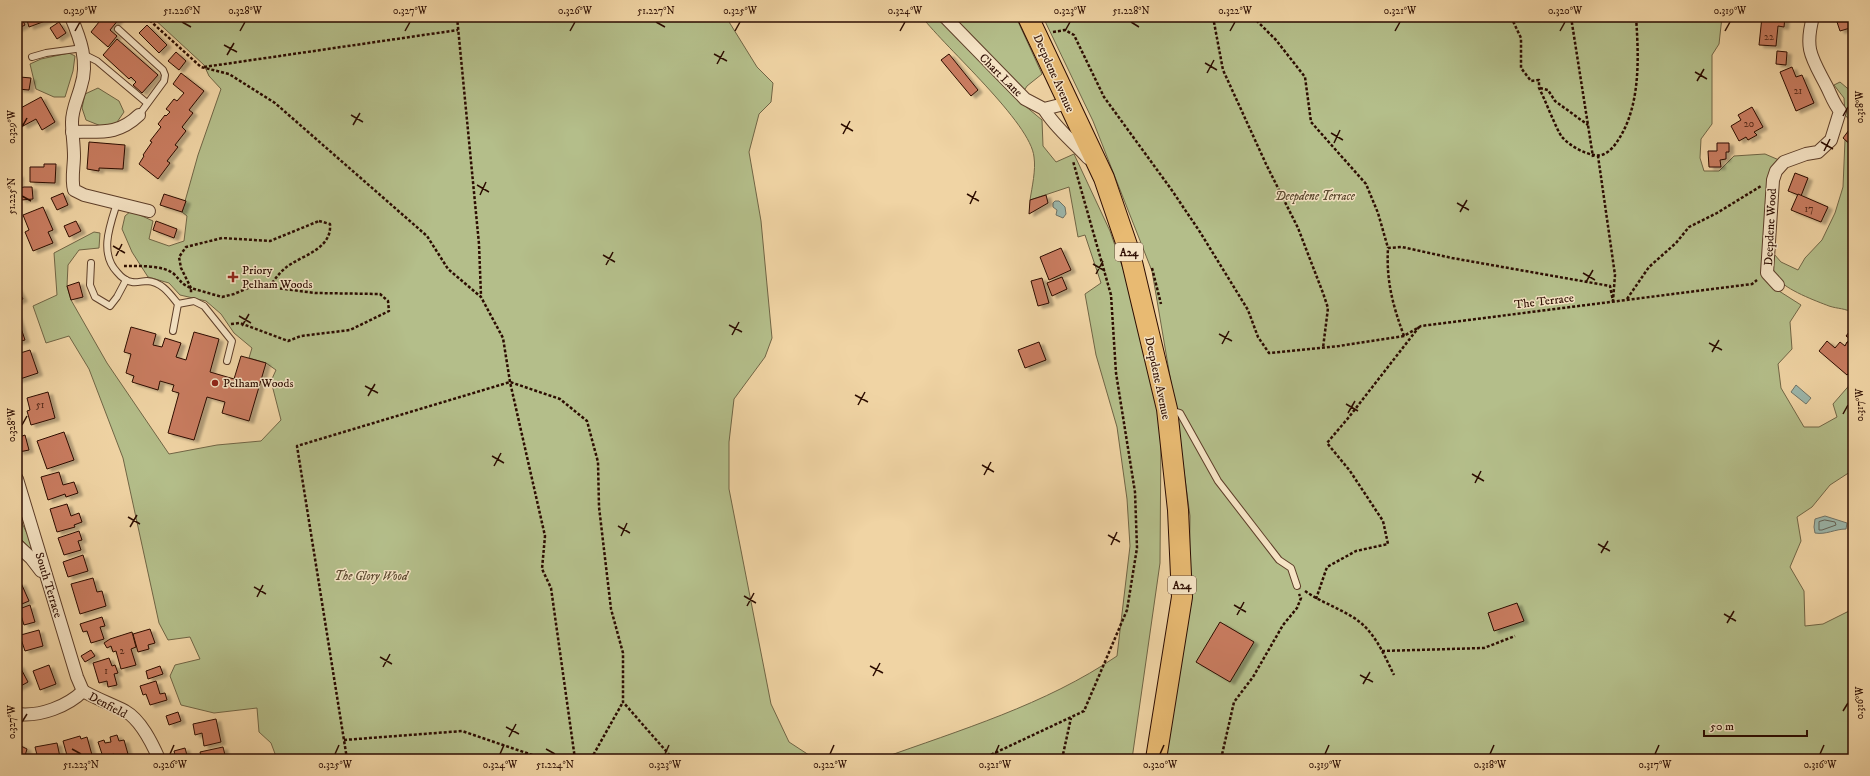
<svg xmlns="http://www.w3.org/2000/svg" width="1870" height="776" font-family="'IM FELL DW Pica',serif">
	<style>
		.green { fill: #b4be8a; stroke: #706545 }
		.water { fill: #9bb7ac; stroke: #6f7367 }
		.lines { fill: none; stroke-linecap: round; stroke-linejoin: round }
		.shore { stroke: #646256; stroke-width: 1 }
		.building { fill: #c97c61; stroke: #2c0c00; filter: url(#shadow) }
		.service-casing { stroke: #5d3e29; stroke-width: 8 }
		.minor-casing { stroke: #5d3e29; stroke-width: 14 }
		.trunk-casing { stroke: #2c0c00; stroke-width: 22 }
		.path { stroke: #2c0c00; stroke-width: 2.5; stroke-dasharray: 3 2; stroke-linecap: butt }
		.service { stroke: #f5e3c4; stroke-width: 6 }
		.minor { stroke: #f5e3c4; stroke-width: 12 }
		.trunk { stroke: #e8ba72; stroke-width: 20 }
		.ticks { fill: none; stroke: #2c0c00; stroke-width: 1.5 }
		.poi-dot { fill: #8f2418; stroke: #f5e3c4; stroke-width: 1.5 }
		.labels { text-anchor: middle; stroke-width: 3; stroke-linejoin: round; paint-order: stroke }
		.number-label { font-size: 10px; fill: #532818 }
		.shield { fill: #f5e3c4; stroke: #684c3b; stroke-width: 1 }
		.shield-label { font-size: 11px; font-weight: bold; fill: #2c0c00 }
		.street-label { font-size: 12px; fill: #2c0c00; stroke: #f5e3c4 }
		.park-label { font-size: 12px; font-style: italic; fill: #5c4a30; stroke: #f5e3c4 }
		.poi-label { font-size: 12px; fill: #2c0c00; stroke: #f5e3c4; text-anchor: start }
		.neatline { fill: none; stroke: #2c0c00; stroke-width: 1.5 }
		.ticks-label { font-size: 10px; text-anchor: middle; fill: #2c0c00 }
	</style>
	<defs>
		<filter id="shadow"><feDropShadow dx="4.5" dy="2.5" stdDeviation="1" flood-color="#0004"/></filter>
	</defs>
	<rect width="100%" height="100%" fill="#f0d4a4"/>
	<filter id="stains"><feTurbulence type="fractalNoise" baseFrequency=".005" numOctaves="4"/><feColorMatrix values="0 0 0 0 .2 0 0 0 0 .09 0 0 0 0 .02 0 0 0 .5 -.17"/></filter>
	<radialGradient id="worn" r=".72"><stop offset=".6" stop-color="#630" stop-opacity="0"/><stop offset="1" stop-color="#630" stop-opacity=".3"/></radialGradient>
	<g class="green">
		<path d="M152 17H441L442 21 463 17H726L757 67 773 83 771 102 759 114 749 152 761 221 772 338 765 357 734 399 729 442V489L771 704 789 742 815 759H277L271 743 259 732 257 708 214 713 181 705 170 676 175 665 200 659 190 637 168 640 159 623 123 458 89 369 69 336 46 343 33 306 57 295 54 253 94 232 100 233 99 248 79 250 68 265 67 286 71 300 107 363 169 454 217 445 261 441 281 420 271 381 276 370 266 363 249 358 252 348 234 333 221 314 206 301 180 295 169 283 148 277 132 252 122 229 125 216 131 211 153 221 149 239 169 246 184 241 187 216 182 212 198 155 221 89 209 76 204 65Z"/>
		<path d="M922 17H1016L1042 74 1027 86 1018 100 1042 120 1043 146 1056 162 1074 154 1110 231 1140 318 1161 431 1160 563 1132 759H880C960 730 1045 705 1117 656L1130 546 1127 499 1117 427 1096 355 1085 294 1101 283 1085 235 1078 237 1069 187 1030 200C1032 187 1036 170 1034 157 1031 123 946 48 922 17Z"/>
		<path d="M1043 17H1722L1719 44 1712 55V124L1701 139 1700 158 1704 171H1719L1734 156 1765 154 1779 160 1766 279 1779 291 1801 305 1790 322 1792 349 1778 364 1781 388 1804 427H1819L1837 417 1833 404 1853 381V470L1830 485 1812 507 1797 517 1801 541 1790 567 1804 591 1805 626 1823 624 1853 609V759H1159L1189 603 1190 516 1176 412 1152 271 1093 121Z"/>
		<path d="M69 53 75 56 73 71 65 97H54L36 89 30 64 41 59Z"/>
		<path d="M1840 82 1853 93V124L1845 115 1844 98 1834 85Z"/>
		<path d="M98 88 119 101 124 112 115 125 101 126 86 120 82 108 85 94Z"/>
		<path d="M1845 140 1851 145 1853 143V313C1845 308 1838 309 1829 306 1816 301 1786 290 1777 278 1772 272 1773 262 1774 254L1781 262 1798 270 1805 258 1822 240 1835 213 1843 187Z"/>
		<path d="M17 507 22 523 33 546 30 548 17 535Z"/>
	</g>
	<g class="water">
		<path d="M1055 201H1059L1065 207 1066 214 1063 218 1056 215 1057 210 1053 207V203Z"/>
		<path d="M1796 385 1811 398 1806 404 1791 392Z"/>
		<path d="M1825 516 1847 523 1846 529C1835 529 1826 535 1815 533L1814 527 1815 519Z"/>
	</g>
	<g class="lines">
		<path class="shore" d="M1825 520 1835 522 1836 525 1822 530H1819V522Z"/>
	</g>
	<g class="building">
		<path d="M17 17H21L25 25 17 29Z"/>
		<path d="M26 17H47L48 20 29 27Z"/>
		<path d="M103 17H117L119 19 110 30 117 36 108 47 91 32Z"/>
		<path d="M1762 17H1785L1784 27 1778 26 1776 46 1759 45Z"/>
		<path d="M1843 17H1853V35L1850 28 1840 31 1836 19Z"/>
		<path d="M59 22 66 33 57 39 50 28Z"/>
		<path d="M147 25 167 45 159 53 139 33Z"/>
		<path d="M117 39 158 75 142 93 133 85 136 82 131 77 129 79 103 55Z"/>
		<path d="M1777 51 1787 52 1786 65 1776 64Z"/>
		<path d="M176 52 186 61 179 70 168 61Z"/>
		<path d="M949 54 978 90 971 96 941 60Z"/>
		<path d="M1792 67 1796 77 1802 75 1814 103 1796 111 1780 72Z"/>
		<path d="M181 73 204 91 189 110 193 113 182 127 186 131 175 145 178 147 167 161 170 163 158 179 139 164 144 156 143 155 152 142 150 141 161 127 158 124 165 115 166 116 170 112 166 109 174 99 177 101 184 93 173 84Z"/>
		<path d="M20 77 31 78 29 90 18 89Z"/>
		<path d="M41 97 55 122 42 130 36 119 23 126 17 114V110Z"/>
		<path d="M1752 107 1763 127 1754 132 1757 135 1748 140 1746 137 1739 141 1731 126 1741 120 1738 115Z"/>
		<path d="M1849 130 1853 133V143L1851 145 1843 138Z"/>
		<path d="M89 142 125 145 123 169 99 168V171L87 169Z"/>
		<path d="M1717 143H1729V152H1726V159L1720 160 1721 167H1709L1708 151H1717Z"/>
		<path d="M44 164H56L55 183 30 182V167H44Z"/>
		<path d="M1795 173 1808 178 1801 196 1788 191Z"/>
		<path d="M17 175H19L18 192H17Z"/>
		<path d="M24 187H32L33 199 21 200 20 188Z"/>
		<path d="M63 193 68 205 57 210 51 198Z"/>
		<path d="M164 194 186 201 182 212 160 205Z"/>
		<path d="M1798 194 1828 207 1821 222 1791 210Z"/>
		<path d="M1046 195 1048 203 1029 214 1030 200Z"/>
		<path d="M43 207 53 230 48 232 53 243 33 251 25 232 29 230 23 215Z"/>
		<path d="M76 221 81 231 69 237 64 226Z"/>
		<path d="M156 221 177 229 174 238 153 230Z"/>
		<path d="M1061 248 1071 270 1049 280 1040 257Z"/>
		<path d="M1062 277 1067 289 1052 296 1047 283Z"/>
		<path d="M1042 278 1049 303 1038 306 1031 281Z"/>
		<path d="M79 282 83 297 71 300 67 286Z"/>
		<path d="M17 288 23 299 17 302Z"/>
		<path d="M17 316 25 340 17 342Z"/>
		<path d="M131 327 156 334 153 345 162 347 165 338 181 343 176 357 186 360 194 332 219 339 210 372 234 379 241 356 266 363 249 421 222 413 225 402 207 397 194 440 168 433 179 393 172 391 174 385 160 381 158 390 132 382 134 376 126 373 131 354 124 352Z"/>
		<path d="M1853 327V347L1847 342 1850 339 1846 336Z"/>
		<path d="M1827 341 1835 348 1840 342 1845 346 1847 342 1853 347V368L1847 375 1819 351Z"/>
		<path d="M1039 342 1046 360 1025 368 1018 350Z"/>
		<path d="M30 350 38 373 17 380V354Z"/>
		<path d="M48 392 55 418 31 425 27 411 30 410 27 398Z"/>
		<path d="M64 432 74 460 47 469 37 441Z"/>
		<path d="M25 435 29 450 19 452 17 438Z"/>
		<path d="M59 472 63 485 74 482 78 493 66 497 65 494 48 500 41 477Z"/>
		<path d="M67 504 71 516 79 513 82 522 74 525 75 527 57 532 50 509Z"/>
		<path d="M79 531 82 540 78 541 81 550 64 555 58 538Z"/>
		<path d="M83 555 88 571 68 577 63 562Z"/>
		<path d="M93 578 97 592 102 591 106 606 80 614 71 584Z"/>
		<path d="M21 583 29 601 17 606V584Z"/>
		<path d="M1517 603 1524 621 1494 631 1488 613Z"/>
		<path d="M30 605 35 622 24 625 19 609Z"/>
		<path d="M102 617 105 626 100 627 104 639 91 643 87 631 83 632 80 624Z"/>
		<path d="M1220 622 1254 642 1230 682 1196 662Z"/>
		<path d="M150 629 155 643 148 645 149 649 138 652 133 634Z"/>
		<path d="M39 630 43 646 25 651 21 639 17 640V636Z"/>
		<path d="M132 632 136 647 131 649 136 665 121 669 116 651 113 652 111 646 107 648 104 643 110 639Z"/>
		<path d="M91 650 95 656 85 662 81 656Z"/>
		<path d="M109 658 112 666 115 665 118 673 114 674 117 685 108 687 107 681 99 683 93 663Z"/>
		<path d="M19 665 28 682 17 688V666Z"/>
		<path d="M49 665 56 684 40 690 33 671Z"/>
		<path d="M160 666 163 674 148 679 146 671Z"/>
		<path d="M156 681 160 694 165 693 167 700 150 705 146 694 143 695 140 686Z"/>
		<path d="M178 712 181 721 169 725 166 716Z"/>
		<path d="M216 719 221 742 204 746 202 733 195 735 193 724Z"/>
		<path d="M117 735 119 741 124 740 128 754 115 758 114 754 103 757 98 742 104 740 105 743 111 742 110 737Z"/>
		<path d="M80 736 81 739 87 737 92 755 78 759H68L63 741Z"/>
		<path d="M57 743 60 757 53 759H38L35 747Z"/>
		<path d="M17 744 27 749 24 759 17 758Z"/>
		<path d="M223 747 226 759H202L200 752Z"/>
		<path d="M185 748 188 759H176L174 751Z"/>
	</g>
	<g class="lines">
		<defs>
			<g id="service">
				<path d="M118 29 163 70 165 75 164 81 139 115"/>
				<path d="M83 54 97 61 147 103"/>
				<path d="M32 57 46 53 83 48"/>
				<path d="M117 203C110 225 99 253 117 272 121 277 125 281 132 282 137 283 142 281 147 281 162 282 170 294 178 304L173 331"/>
				<path d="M91 263 90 285 95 297 110 306 117 297 126 280"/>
				<path d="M178 304 194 301 204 306 232 341 227 361"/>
				<path d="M1170 410 1180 413 1218 481 1279 560 1291 568 1297 586"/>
			</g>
			<g id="minor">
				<path d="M71 17C80 38 89 62 81 86 78 98 72 109 72 122 72 133 74 144 74 156 74 167 71 179 74 190L84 195 149 211"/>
				<path d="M945 17 1025 99 1044 109 1068 103"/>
				<path d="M1044 109C1055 128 1074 142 1088 158"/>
				<path d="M72 132C100 131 117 136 139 115"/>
				<path d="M1778 285 1767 273 1773 180 1776 171 1784 162 1806 154 1818 152 1831 140 1840 111C1834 104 1831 95 1827 87 1812 58 1804 50 1813 17"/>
				<path d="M17 479 77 677 83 691"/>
				<path d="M17 545 31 558 41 571"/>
				<path d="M83 691C97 699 111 704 125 711 141 720 152 743 159 759"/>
				<path d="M17 714C40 717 68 706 83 691"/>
			</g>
			<path id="trunk" d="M1028 17 1104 178 1130 254 1167 409 1178 510 1182 597 1156 759"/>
		</defs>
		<use href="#service" class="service-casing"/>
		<use href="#minor" class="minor-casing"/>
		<use href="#trunk" class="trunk-casing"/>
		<g class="path">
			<path d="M146 17 201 67 229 74 275 103 427 236 448 269 481 297 503 338 510 382 545 536 542 569 551 588 575 759"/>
			<path d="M457 17 479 244 481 296"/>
			<path d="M1213 17 1223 70 1266 164 1298 228 1323 293 1328 308 1323 348"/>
			<path d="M1253 17 1276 40 1305 77 1311 122 1366 184 1378 213 1388 248"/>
			<path d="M1511 17 1521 38V68L1531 81 1539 80V88C1545 99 1556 129 1562 137 1570 146 1583 153 1594 155 1602 157 1609 152 1614 146 1641 111 1639 60 1636 17"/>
			<path d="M1571 17 1593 157"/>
			<path d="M1053 32 1065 30 1074 35 1104 97 1171 189 1200 232 1248 310 1258 337 1269 353 1339 346 1404 336 1421 326 1752 284 1757 280"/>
			<path d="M204 67 458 30"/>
			<path d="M1540 88 1548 90 1555 101 1588 125"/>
			<path d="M319 221 330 224C332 247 307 254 291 264 281 270 276 278 269 287L257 284 234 294 222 297 191 288 181 268 179 257 186 247 222 238 270 241Z"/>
			<path d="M124 266C138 266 164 265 174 274 181 281 181 284 191 288V294"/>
			<path d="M1152 268 1161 304"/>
			<path d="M1627 299 1649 267 1676 243 1689 227 1717 213 1761 186"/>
			<path d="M231 324 240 323 288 341 301 336 350 330 389 311 388 301 380 294 315 293 269 287"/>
			<path d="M1404 336C1393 306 1386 281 1388 248L1402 247 1452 258 1610 286 1613 301 1615 275 1598 156"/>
			<path d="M1305 591C1319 601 1336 607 1351 616 1374 629 1383 653 1394 675"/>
			<path d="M1316 599 1327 567 1356 551 1388 544 1383 521 1350 471 1327 443 1349 417 1419 327"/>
			<path d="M1382 651 1484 648 1515 636"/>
			<path d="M344 740 462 731 544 759"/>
			<path d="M347 759 297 446 510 382 560 399 587 421 598 462 599 507 611 609 623 653V702L673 759"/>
			<path d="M591 759 623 702"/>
			<path d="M982 759 1084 711 1127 610 1137 548 1135 492 1116 373 1111 295 1073 161"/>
			<path d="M1062 759 1071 718"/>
			<path d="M1221 759 1234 702 1253 677 1283 625 1297 608 1301 598 1299 594"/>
		</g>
		<use href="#service" class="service"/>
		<use href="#minor" class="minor"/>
		<use href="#trunk" class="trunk"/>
	</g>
	<path class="ticks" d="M182 22 191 27M656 22 665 27M1131 22 1139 27M75 31 80 22M240 31 245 22M405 31 410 22M570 31 575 22M735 31 740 22M900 31 905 22M1065 31 1070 22M1230 31 1235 22M1395 31 1400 22M1560 31 1565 22M1725 31 1730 22M224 45 237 52M714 54 727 61M227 55 234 43M1205 63 1217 70M717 64 724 51M1695 72 1707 79M1207 73 1214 60M1697 81 1704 69M351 115 363 122M1843 116 1848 107M841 124 853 131M353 125 360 113M22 127 27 118M1331 133 1343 140M843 134 850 121M1821 142 1833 149M1334 143 1340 130M1824 151 1830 139M477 185 489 192M967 194 979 201M480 195 486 182M22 196 31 201M1457 203 1469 210M970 204 976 191M1460 212 1467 200M113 246 125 253M603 255 615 262M116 256 122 244M1093 264 1105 271M606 265 613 252M1583 273 1595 280M1096 274 1103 261M1586 282 1593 270M239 316 251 323M729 325 742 332M242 326 249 314M1219 334 1232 341M732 335 739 322M1709 343 1722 350M1222 344 1229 331M1712 352 1719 340M365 386 378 393M855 395 868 402M368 396 375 384M1346 404 1358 411M858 405 865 392M1348 413 1355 401M1843 414 1848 405M22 425 27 416M492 456 504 463M982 465 994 472M494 466 501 453M1472 474 1484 481M984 475 991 462M1475 483 1481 471M128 517 140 524M618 526 630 533M130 527 137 515M1108 535 1120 542M621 536 627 523M1598 544 1610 551M1111 545 1117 532M1601 553 1608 541M254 587 266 594M744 596 756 603M257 597 263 585M1234 605 1246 612M747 606 754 593M1724 614 1736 621M1237 615 1244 602M1727 623 1734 611M380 657 392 664M870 666 883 673M383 667 390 654M1360 675 1373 682M873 676 880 663M1363 684 1370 672M1843 711 1848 703M22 722 27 714M506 727 519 734M509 737 516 724M72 749 81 754M546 749 555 754M170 754 174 745M335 754 339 745M500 754 504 745M665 754 669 745M830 754 834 745M995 754 999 745M1160 754 1164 745M1325 754 1329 745M1490 754 1494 745M1655 754 1659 745M1820 754 1824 745"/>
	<g class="poi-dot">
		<path d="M231 271h4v4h4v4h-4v4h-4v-4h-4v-4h4z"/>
		<circle cx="215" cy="383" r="4"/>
	</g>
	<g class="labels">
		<g class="number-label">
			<text x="1769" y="40">22</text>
			<text x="1798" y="94">21</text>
			<text x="1749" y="127">20</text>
			<text x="1809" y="212">17</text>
			<text x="40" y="408">51</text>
			<text x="122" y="654">2</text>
			<text x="106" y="674">1</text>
		</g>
		<g class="shield">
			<rect x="1115" y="243" width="28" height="18" rx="3"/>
			<rect x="1168" y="576" width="28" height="18" rx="3"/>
		</g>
		<g class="shield-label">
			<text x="1129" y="256">A24</text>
			<text x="1182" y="589">A24</text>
		</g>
		<g class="street-label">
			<text transform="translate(1054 73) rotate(66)" y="4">Deepdene Avenue</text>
			<text transform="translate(1001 75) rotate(45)" y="4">Chart Lane</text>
			<text transform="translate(1770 227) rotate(-87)" y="4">Deepdene Wood</text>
			<text transform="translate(1544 301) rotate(-7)" y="4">The Terrace</text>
			<text transform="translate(1158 378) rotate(78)" y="4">Deepdene Avenue</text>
			<text transform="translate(49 585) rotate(73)" y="4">South Terrace</text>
			<text transform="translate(108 705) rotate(28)" y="4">Denfield</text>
		</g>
		<g class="park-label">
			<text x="1315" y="200">Deepdene Terrace</text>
			<text x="371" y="580">The Glory Wood</text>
		</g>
		<g class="poi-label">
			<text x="242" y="274">Priory<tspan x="242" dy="14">Pelham Woods</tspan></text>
			<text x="223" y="387">Pelham Woods</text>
		</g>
	</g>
	<rect width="1870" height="776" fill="none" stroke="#f0d4a4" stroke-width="44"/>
	<path d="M1704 730v6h103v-6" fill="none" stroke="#2c0c00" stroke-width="2"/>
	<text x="1710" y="730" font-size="12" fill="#2c0c00" stroke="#f5e3c4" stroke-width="3" paint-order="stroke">50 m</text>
	<rect x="22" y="22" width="1826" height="732" class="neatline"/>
	<g class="ticks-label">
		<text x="80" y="14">0.329°W</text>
		<text x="182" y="14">51.226°N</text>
		<text x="245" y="14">0.328°W</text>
		<text x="410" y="14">0.327°W</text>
		<text x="575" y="14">0.326°W</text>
		<text x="656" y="14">51.227°N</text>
		<text x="740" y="14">0.325°W</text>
		<text x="905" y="14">0.324°W</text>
		<text x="1070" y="14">0.323°W</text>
		<text x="1131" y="14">51.228°N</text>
		<text x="1235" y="14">0.322°W</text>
		<text x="1400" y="14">0.321°W</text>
		<text x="1565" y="14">0.320°W</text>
		<text x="1730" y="14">0.319°W</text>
		<text transform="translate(1859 107) rotate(-90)" y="4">0.318°W</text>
		<text transform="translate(11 127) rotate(-90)" y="4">0.329°W</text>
		<text transform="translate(11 196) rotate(-90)" y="4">51.225°N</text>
		<text transform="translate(1859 405) rotate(-90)" y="4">0.317°W</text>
		<text transform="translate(11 425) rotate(-90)" y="4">0.328°W</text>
		<text transform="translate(1859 703) rotate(-90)" y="4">0.316°W</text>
		<text transform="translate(11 722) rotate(-90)" y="4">0.327°W</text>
		<text x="81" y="768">51.223°N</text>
		<text x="170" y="768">0.326°W</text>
		<text x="335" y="768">0.325°W</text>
		<text x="500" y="768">0.324°W</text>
		<text x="555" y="768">51.224°N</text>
		<text x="665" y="768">0.323°W</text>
		<text x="830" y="768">0.322°W</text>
		<text x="995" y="768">0.321°W</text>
		<text x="1160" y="768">0.320°W</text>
		<text x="1325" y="768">0.319°W</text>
		<text x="1490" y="768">0.318°W</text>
		<text x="1655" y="768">0.317°W</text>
		<text x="1820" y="768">0.316°W</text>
	</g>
	<rect width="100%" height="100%" filter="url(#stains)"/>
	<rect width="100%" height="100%" fill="url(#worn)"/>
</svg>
